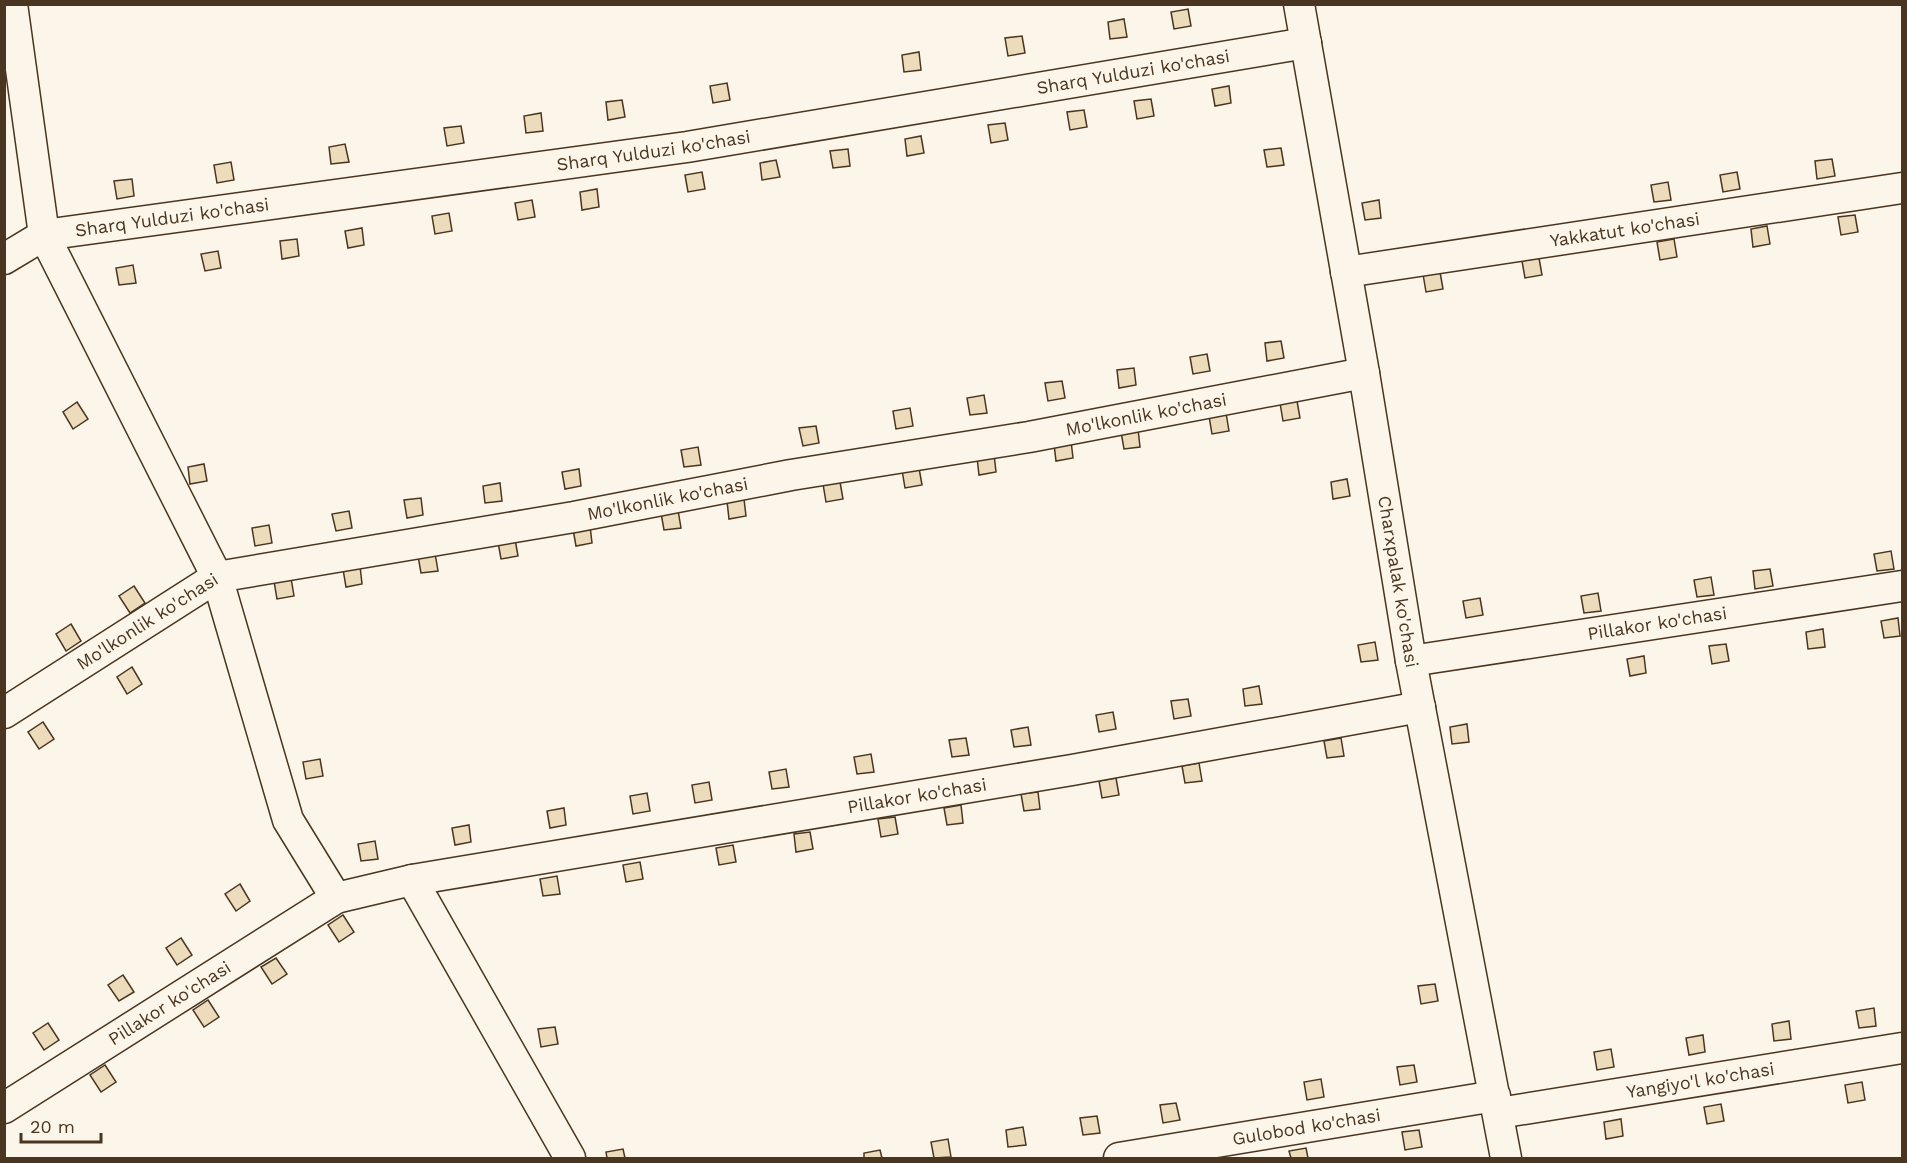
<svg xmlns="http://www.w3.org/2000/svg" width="1907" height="1163" font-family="'Work Sans',sans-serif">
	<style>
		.building { fill: #ecdcbc; stroke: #4a3520; stroke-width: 1.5 }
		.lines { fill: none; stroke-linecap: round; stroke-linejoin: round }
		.minor-casing { stroke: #4a3520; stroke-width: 33 }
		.minor { stroke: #fbf6e9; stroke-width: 30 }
		.labels { text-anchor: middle; stroke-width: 4.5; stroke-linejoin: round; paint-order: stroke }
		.street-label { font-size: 18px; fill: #4a3520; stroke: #fbf6e9 }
	</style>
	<rect width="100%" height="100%" fill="#fbf6e9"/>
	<g class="building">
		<path d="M1188 9 1191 26 1174 29 1171 12Z"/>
		<path d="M1124 19 1127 37 1110 39 1108 22Z"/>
		<path d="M1022 36 1025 53 1008 56 1005 38Z"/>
		<path d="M919 52 921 70 904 72 902 55Z"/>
		<path d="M727 83 730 100 713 103 710 86Z"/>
		<path d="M1229 86 1231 103 1215 106 1212 89Z"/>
		<path d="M1151 99 1154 116 1137 119 1134 101Z"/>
		<path d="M622 100 625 117 608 120 606 102Z"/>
		<path d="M1084 110 1087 127 1070 130 1067 112Z"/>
		<path d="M541 113 543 131 526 133 524 116Z"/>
		<path d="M1005 123 1008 140 991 143 988 125Z"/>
		<path d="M461 126 464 143 447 146 444 128Z"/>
		<path d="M921 136 924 153 907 156 905 139Z"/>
		<path d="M345 144 349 162 331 164 329 147Z"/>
		<path d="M1281 148 1284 165 1267 167 1264 150Z"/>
		<path d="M848 149 850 166 833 168 830 151Z"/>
		<path d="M1832 159 1835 176 1817 179 1815 161Z"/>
		<path d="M776 160 780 177 762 180 760 163Z"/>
		<path d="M231 162 234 180 217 183 214 165Z"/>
		<path d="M702 172 705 189 688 192 685 175Z"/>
		<path d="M1737 172 1740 189 1723 192 1720 175Z"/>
		<path d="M132 179 134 196 117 199 114 181Z"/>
		<path d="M1668 182 1671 200 1654 202 1651 185Z"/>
		<path d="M597 189 599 207 582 210 580 192Z"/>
		<path d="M532 200 535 217 518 220 515 203Z"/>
		<path d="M1379 200 1381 218 1365 220 1362 203Z"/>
		<path d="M449 213 452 231 435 234 432 216Z"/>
		<path d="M1855 215 1858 232 1841 235 1838 217Z"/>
		<path d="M1767 226 1770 244 1753 247 1751 229Z"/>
		<path d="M362 228 364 245 348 248 345 231Z"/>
		<path d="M297 239 299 256 282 259 280 241Z"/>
		<path d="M1674 239 1677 257 1660 260 1657 242Z"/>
		<path d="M218 251 221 268 205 271 201 254Z"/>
		<path d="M1539 258 1542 275 1525 278 1522 261Z"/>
		<path d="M133 265 136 283 119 285 116 268Z"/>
		<path d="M1440 272 1443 289 1426 292 1423 274Z"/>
		<path d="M1281 341 1284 358 1267 361 1265 343Z"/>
		<path d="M1207 354 1210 371 1193 374 1190 357Z"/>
		<path d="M1134 368 1136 385 1119 388 1117 370Z"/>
		<path d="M1062 381 1065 398 1048 401 1045 383Z"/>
		<path d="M984 395 987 413 970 415 967 398Z"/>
		<path d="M1297 401 1300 418 1283 421 1280 403Z"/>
		<path d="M77 402 88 419 73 429 63 412Z"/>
		<path d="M910 408 913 426 896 429 893 411Z"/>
		<path d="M1226 413 1229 431 1212 434 1209 416Z"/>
		<path d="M816 426 819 443 803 446 799 428Z"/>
		<path d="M1138 429 1140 447 1124 449 1121 432Z"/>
		<path d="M1071 441 1073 458 1056 461 1054 444Z"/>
		<path d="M698 447 701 465 684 467 681 450Z"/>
		<path d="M994 454 996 472 979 475 977 457Z"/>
		<path d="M204 464 207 481 190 484 188 467Z"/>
		<path d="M919 468 922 485 905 488 902 470Z"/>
		<path d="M579 469 581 486 565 489 562 472Z"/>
		<path d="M1347 479 1350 496 1333 499 1331 482Z"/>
		<path d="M840 482 843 499 826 502 823 484Z"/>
		<path d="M500 483 502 501 485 503 483 486Z"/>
		<path d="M421 498 423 515 407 518 404 500Z"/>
		<path d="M744 499 746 516 729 519 727 501Z"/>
		<path d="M678 510 681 528 664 530 661 513Z"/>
		<path d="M349 511 352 528 336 531 332 514Z"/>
		<path d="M269 525 272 543 255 546 252 528Z"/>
		<path d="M590 526 592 543 576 546 573 529Z"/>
		<path d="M515 539 518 556 501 559 498 542Z"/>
		<path d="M1891 551 1894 569 1877 571 1874 554Z"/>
		<path d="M435 553 438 571 421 573 418 556Z"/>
		<path d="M360 566 362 584 346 587 343 569Z"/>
		<path d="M1770 569 1773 586 1755 589 1753 571Z"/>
		<path d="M1711 577 1714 595 1697 597 1694 580Z"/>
		<path d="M291 578 294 596 277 599 274 581Z"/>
		<path d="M134 586 145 603 130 613 119 596Z"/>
		<path d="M1598 593 1601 611 1584 613 1581 596Z"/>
		<path d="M1480 598 1483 615 1466 618 1463 601Z"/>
		<path d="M1898 618 1900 636 1884 638 1881 621Z"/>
		<path d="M71 624 81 641 66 651 56 634Z"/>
		<path d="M1823 629 1825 647 1808 649 1806 632Z"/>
		<path d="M1375 642 1378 660 1361 662 1358 645Z"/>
		<path d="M1726 644 1729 661 1712 664 1709 646Z"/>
		<path d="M1644 656 1646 673 1630 676 1627 659Z"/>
		<path d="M132 667 142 684 127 694 117 677Z"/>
		<path d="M1259 686 1262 704 1245 706 1243 689Z"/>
		<path d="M1188 699 1191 716 1174 719 1171 701Z"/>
		<path d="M1113 712 1116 729 1099 732 1096 715Z"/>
		<path d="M43 722 54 739 39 749 28 732Z"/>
		<path d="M1467 724 1469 742 1452 744 1450 727Z"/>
		<path d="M1028 727 1031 745 1014 747 1011 730Z"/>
		<path d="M966 738 969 755 952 757 949 740Z"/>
		<path d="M1341 738 1344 756 1327 758 1324 741Z"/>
		<path d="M871 754 874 772 857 774 854 757Z"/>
		<path d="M320 759 323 776 306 779 303 762Z"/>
		<path d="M1199 763 1202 781 1185 783 1182 766Z"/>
		<path d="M786 769 789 787 772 789 769 772Z"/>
		<path d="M1116 778 1119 795 1102 798 1099 781Z"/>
		<path d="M709 782 712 800 695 803 692 785Z"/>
		<path d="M1038 792 1040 809 1024 811 1021 794Z"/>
		<path d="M647 793 650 811 633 814 630 796Z"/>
		<path d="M961 805 963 823 947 825 944 808Z"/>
		<path d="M564 808 566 825 550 828 547 811Z"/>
		<path d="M895 817 898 834 881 837 878 819Z"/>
		<path d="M469 825 471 842 455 845 452 828Z"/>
		<path d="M810 832 813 849 796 852 794 834Z"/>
		<path d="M375 841 378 859 361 861 358 844Z"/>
		<path d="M733 845 736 862 719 865 716 848Z"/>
		<path d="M640 862 643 879 626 882 623 865Z"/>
		<path d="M557 876 560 894 543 896 540 879Z"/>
		<path d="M240 884 250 901 236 911 225 894Z"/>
		<path d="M343 915 354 932 339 942 328 925Z"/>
		<path d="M181 938 192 955 177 965 166 948Z"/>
		<path d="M276 958 287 974 272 984 261 967Z"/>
		<path d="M123 975 134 992 119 1001 108 985Z"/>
		<path d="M1435 984 1438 1001 1421 1004 1418 986Z"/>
		<path d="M208 1000 219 1017 204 1027 193 1010Z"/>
		<path d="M1874 1008 1876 1026 1859 1028 1856 1011Z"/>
		<path d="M1789 1021 1791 1039 1774 1041 1772 1024Z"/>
		<path d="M48 1023 59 1040 44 1050 33 1033Z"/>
		<path d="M555 1027 558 1044 541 1047 538 1029Z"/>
		<path d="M1703 1035 1705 1052 1689 1055 1686 1038Z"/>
		<path d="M1611 1049 1614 1067 1597 1070 1594 1052Z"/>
		<path d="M105 1065 116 1082 101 1092 90 1075Z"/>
		<path d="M1414 1065 1417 1082 1400 1085 1397 1067Z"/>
		<path d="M1321 1079 1324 1097 1307 1100 1304 1082Z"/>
		<path d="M1862 1082 1865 1100 1848 1103 1845 1085Z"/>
		<path d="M1176 1103 1180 1120 1163 1123 1160 1105Z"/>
		<path d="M1721 1104 1724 1121 1707 1124 1704 1107Z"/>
		<path d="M1097 1116 1100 1133 1083 1135 1080 1118Z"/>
		<path d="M1621 1119 1623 1136 1606 1139 1604 1122Z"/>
		<path d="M1023 1127 1026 1145 1008 1147 1006 1130Z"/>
		<path d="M1419 1130 1422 1147 1405 1150 1402 1132Z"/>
		<path d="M948 1139 951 1157 934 1158 931 1142Z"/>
		<path d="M1306 1148 1308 1158H1291L1289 1151Z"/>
		<path d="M623 1149 625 1158H607L606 1152Z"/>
		<path d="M880 1150 882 1158H864V1153Z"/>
	</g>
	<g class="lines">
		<defs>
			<g id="minor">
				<path d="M12 4 44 235 217 577 288 820 336 898 412 880 570 1158"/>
				<path id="s1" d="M1299 4 1364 373 1411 661 1506 1158"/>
				<path id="s2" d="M4 259 44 235 687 147 1306 43"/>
				<path id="s3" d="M1346 272 1902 188"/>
				<path id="s4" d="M1411 661 1902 586"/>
				<path id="s5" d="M4 713 217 577 574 517 791 475 1029 437 1364 373"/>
				<path id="s6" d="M412 880 1072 770 1420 707"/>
				<path id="s7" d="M4 1108 336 898"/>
				<path id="s8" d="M1499 1113 1902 1048"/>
				<path id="s9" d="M1119 1158 1495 1096"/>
			</g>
		</defs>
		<use href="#minor" class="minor-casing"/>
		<use href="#minor" class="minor"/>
	</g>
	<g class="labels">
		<g class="street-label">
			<text dy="6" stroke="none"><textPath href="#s2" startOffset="1148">Sharq Yulduzi ko'chasi</textPath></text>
			<text dy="6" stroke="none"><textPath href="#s2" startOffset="662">Sharq Yulduzi ko'chasi</textPath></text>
			<text dy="6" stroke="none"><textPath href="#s2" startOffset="176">Sharq Yulduzi ko'chasi</textPath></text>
			<text dy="6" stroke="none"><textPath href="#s3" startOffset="282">Yakkatut ko'chasi</textPath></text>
			<text dy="6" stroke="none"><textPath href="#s5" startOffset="1196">Mo'lkonlik ko'chasi</textPath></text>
			<text dy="6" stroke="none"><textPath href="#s5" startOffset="710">Mo'lkonlik ko'chasi</textPath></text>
			<text dy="6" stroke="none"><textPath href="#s1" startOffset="586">Charxpalak ko'chasi</textPath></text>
			<text dy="6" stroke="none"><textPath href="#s5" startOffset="170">Mo'lkonlik ko'chasi</textPath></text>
			<text dy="6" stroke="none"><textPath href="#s4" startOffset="249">Pillakor ko'chasi</textPath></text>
			<text dy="6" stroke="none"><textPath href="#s6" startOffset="512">Pillakor ko'chasi</textPath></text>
			<text dy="6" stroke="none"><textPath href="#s7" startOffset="196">Pillakor ko'chasi</textPath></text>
			<text dy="6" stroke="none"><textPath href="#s8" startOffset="204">Yangiyo'l ko'chasi</textPath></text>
			<text dy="6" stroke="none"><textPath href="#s9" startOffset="190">Gulobod ko'chasi</textPath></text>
		</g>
	</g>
	<rect width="1907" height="1163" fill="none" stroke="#4a3520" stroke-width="12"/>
	<path d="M21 1133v9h80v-9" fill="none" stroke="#4a3520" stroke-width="3"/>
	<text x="30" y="1133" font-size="18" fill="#4a3520" stroke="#fbf6e9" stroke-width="4.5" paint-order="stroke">20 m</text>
</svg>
